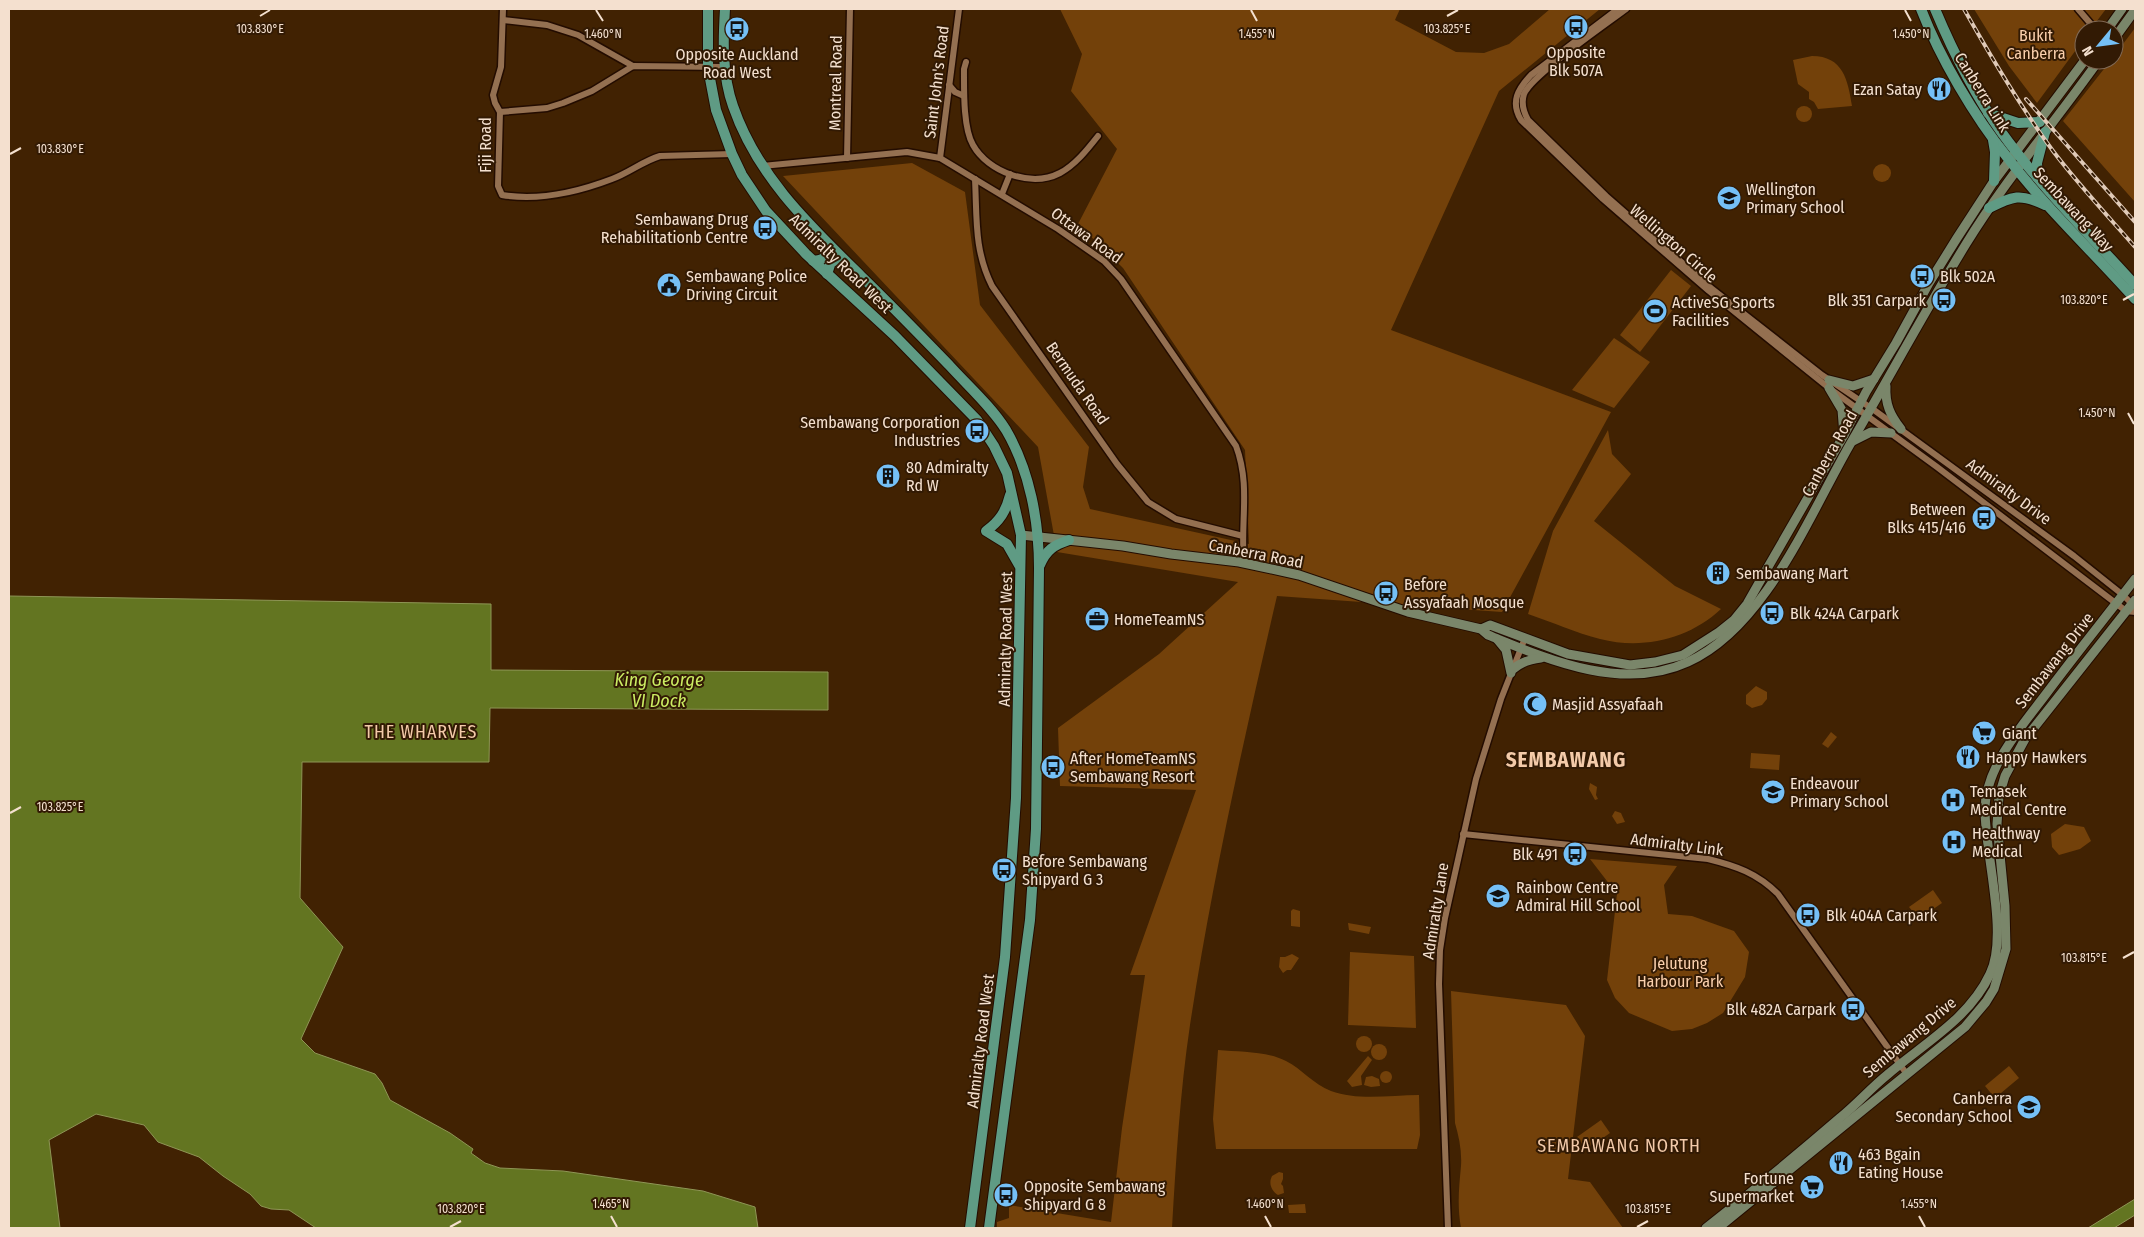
<svg xmlns="http://www.w3.org/2000/svg" width="2144" height="1237" font-family="'Fira Sans Condensed',sans-serif">
	<style>
		.green { fill: #73410a }
		.water { fill: #637521; stroke: #8e9555 }
		.lines { fill: none; stroke-linecap: round; stroke-linejoin: round }
		.street-casing { stroke: #230c00; stroke-width: 9 }
		.secondary-casing { stroke: #230c00; stroke-width: 11 }
		.primary-casing { stroke: #230c00; stroke-width: 12 }
		.street { stroke: #947051; stroke-width: 6 }
		.secondary { stroke: #7a866a; stroke-width: 9 }
		.primary { stroke: #5f9b84; stroke-width: 10 }
		.rail-casing { stroke: #e0cab8; stroke-width: 4 }
		.rail { stroke: #321a04; stroke-width: 2; stroke-dasharray: 5.5; stroke-linecap: butt }
		.ticks { fill: none; stroke: #f4e0cf; stroke-width: 2 }
		.labels { text-anchor: middle; stroke-width: 4; stroke-linejoin: round; paint-order: stroke }
		.park-label { font-size: 16px; fill: #fbd0ad; stroke: #321a04 }
		.poi-label { font-size: 16px; fill: #f4e0cf; stroke: #321a04; text-anchor: start }
		.street-label { font-size: 16px; fill: #f4e0cf; stroke: #321a04 }
		.water-label { font-size: 18px; font-style: italic; fill: #cced63; stroke: #321a04 }
		.neighbourhood-label { font-size: 18px; letter-spacing: 1px; fill: #f3caa9; stroke: #321a04 }
		.district-label { font-size: 21px; font-weight: bold; letter-spacing: 1px; fill: #f3caa9; stroke: #321a04 }
		.ticks-label { font-size: 12px; text-anchor: middle; fill: #f4e0cf; stroke: #321a04; stroke-width: 4; stroke-linejoin: round; paint-order: stroke }
	</style>
	<rect width="100%" height="100%" fill="#412202"/>
	<g class="green">
		<path d="M1060 9H1400L1395 20 1456 52 1484 53 1509 44 1550 9H1600L1499 91 1391 330 1611 412 1502 612 1277 596C1244 738 1212 881 1190 1025 1180 1092 1176 1161 1172 1228H997V1222L1009 1218V1205L1111 1222 1122 1128 1145 975H1130L1196 790 1060 786 1058 728 1159 654 1238 582 1057 552 1038 447 783 176 912 163 965 192 980 305 1089 447 1083 487 1090 509 1249 544 1245 450 1123 268 1078 224 1117 149 1071 91 1082 54Z"/>
		<path d="M1974 9H2106L2090 30H2084V39L2037 103 2009 66Z"/>
		<path d="M2135 28V202L2063 121 2111 60H2114V56Z"/>
		<path d="M1812 56C1843 56 1848 80 1852 106L1818 109 1814 102 1809 99V92L1798 84 1793 60Z"/>
		<circle cx="1804" cy="114" r="8"/>
		<circle cx="1882" cy="173" r="9"/>
		<path d="M1671 270 1691 286 1640 352 1620 335Z"/>
		<path d="M1614 338 1650 362 1614 408 1572 390Z"/>
		<path d="M1608 430 1612 454 1631 474 1594 521 1675 586 1721 609C1689 639 1643 650 1600 639 1576 633 1552 622 1528 614L1553 531Z"/>
		<path d="M1756 686 1767 692V699L1762 705 1752 708 1746 704V695Z"/>
		<path d="M1831 732 1837 737 1828 748 1822 744Z"/>
		<path d="M1751 753 1780 755 1779 770 1750 768Z"/>
		<path d="M1590 783 1597 787 1596 795 1598 799 1595 800 1589 789Z"/>
		<path d="M1615 811 1621 813 1625 822 1617 824 1612 816Z"/>
		<path d="M2065 824 2084 827 2091 841 2080 849 2059 855 2052 847 2051 834Z"/>
		<path d="M1590 859 1677 866 1664 885 1668 914 1692 916 1734 931 1749 952 1745 977 1723 1013 1707 1023 1692 1029 1672 1031 1629 1013 1615 998 1607 980 1617 894Z"/>
		<path d="M1933 890 1942 903 1919 919 1909 907Z"/>
		<path d="M1293 909 1300 911V927L1291 926V911Z"/>
		<path d="M1348 923 1371 927 1369 934 1349 930Z"/>
		<path d="M1350 952 1414 956 1416 1028 1348 1025Z"/>
		<path d="M1292 954 1299 958 1291 970H1287L1283 973 1279 967 1280 957H1285Z"/>
		<path d="M1451 991 1566 1005 1585 1036 1568 1179 1590 1182 1623 1228H1461C1457 1205 1459 1188 1461 1166 1462 1151 1459 1137 1455 1123Z"/>
		<circle cx="1364" cy="1044" r="8"/>
		<circle cx="1379" cy="1052" r="8"/>
		<path d="M1218 1050C1240 1052 1266 1051 1286 1061 1302 1069 1313 1084 1331 1091 1358 1101 1391 1095 1419 1095L1420 1135 1417 1149H1216L1213 1119Z"/>
		<path d="M1368 1056 1372 1060 1361 1076 1362 1085 1352 1087 1347 1081Z"/>
		<path d="M2009 1066 2019 1078 1995 1098 1985 1086Z"/>
		<circle cx="1386" cy="1077" r="6"/>
		<path d="M1372 1076 1379 1079 1380 1086 1371 1087 1364 1085 1366 1077Z"/>
		<path d="M1601 1120 1610 1133 1586 1150 1577 1137Z"/>
		<path d="M1279 1172 1283 1173V1179L1281 1184 1283 1186 1284 1193 1278 1195C1272 1191 1268 1184 1272 1176Z"/>
		<path d="M1305 1204 1306 1213H1289L1288 1205Z"/>
	</g>
	<g class="water">
		<path d="M9 596 491 604V670L828 672V710L490 708 489 762H302L300 898 343 947 301 1039 315 1053 375 1074 382 1083 390 1100 450 1133 473 1149 471 1153 485 1163 500 1168 563 1171 703 1191 755 1207 758 1228H316L289 1210 271 1209 261 1206 250 1194 223 1176 199 1157 158 1142 144 1125 96 1114 49 1140 60 1228H9Z"/>
		<path d="M2135 1199V1215L2114 1228H2088Z"/>
	</g>
	<g class="lines">
		<defs>
			<g id="street">
				<path d="M503 9 501 67 493 95 495 103 500 112 498 186 502 195C538 201 578 192 612 179 629 173 643 161 660 156L732 154"/>
				<path d="M1618 9 1531 75C1518 89 1510 102 1521 120L1603 199 1709 291 1829 388 1937 467 2126 611 2135 612"/>
				<path d="M1626 9C1606 24 1532 75 1524 94 1521 103 1523 111 1528 120L1606 196 1711 288 1822 375 1874 410 2074 556 2123 595 2134 606"/>
				<path d="M2078 9 2096 30"/>
				<path d="M503 20 547 25 578 35 633 66"/>
				<path d="M966 62 964 69C964 89 963 128 973 145 988 172 1031 188 1060 173 1075 165 1087 150 1098 136"/>
				<path d="M949 85 955 92 964 96"/>
				<path d="M500 112 547 108 563 103 592 91 633 66 725 67"/>
				<path d="M847 158 850 9"/>
				<path d="M940 158 959 9"/>
				<path d="M762 166 907 152 940 158 1058 229 1104 261 1121 279 1236 446C1251 486 1240 522 1244 563"/>
				<path d="M975 179C977 218 974 250 992 286L1117 464 1148 502 1176 519 1243 536"/>
				<path d="M1002 194 1010 174"/>
				<path d="M1463 834 1708 859C1736 866 1757 873 1778 894L1906 1073"/>
				<path d="M1448 1228 1439 984 1440 950 1445 918 1476 779 1501 699 1525 638"/>
			</g>
			<g id="secondary">
				<path d="M2107 30 2122 9"/>
				<path d="M2114 39 2135 10"/>
				<path d="M1829 380 1853 386 1874 379"/>
				<path d="M1886 386C1885 404 1890 415 1901 429"/>
				<path d="M1829 388 1842 410 1844 435"/>
				<path d="M1853 441 1871 432 1891 433"/>
				<path d="M1021 535 1123 546 1171 554 1239 562 1299 575 1408 612 1481 629 1488 635C1549 660 1623 692 1688 662 1766 627 1810 513 1852 441 1890 376 1926 309 1966 244 2006 179 2055 122 2099 60"/>
				<path d="M1481 629 1490 625 1568 654 1630 665 1655 662 1683 655 1719 632 1734 620 1747 604 1768 567 1844 435 1866 392 1896 343 1929 283 1957 238 1994 181 2085 60"/>
				<path d="M1497 639 1506 650 1511 673"/>
				<path d="M1512 670C1521 662 1530 659 1541 658"/>
				<path d="M1706 1228C1752 1192 1797 1155 1841 1117 1857 1104 1871 1088 1887 1075 1923 1044 1969 1019 1990 974 2009 935 1985 855 1985 810 1985 767 2022 726 2046 694 2075 655 2105 618 2135 579"/>
				<path d="M1718 1228 1965 1027 1986 1002 1994 989 2006 949 2005 906 1997 824 1999 796 2005 776 2025 739 2135 600"/>
			</g>
			<g id="primary">
				<path d="M708 9V68L716 110 732 154 742 175 766 211 806 254 895 336 977 420 994 446 1007 473 1021 535 1016 798 1005 957 970 1228"/>
				<path d="M725 9C723 41 722 75 733 106 757 176 809 225 861 276 891 305 920 335 949 365 968 386 991 406 1006 430 1030 471 1039 522 1039 568L1036 829 1030 920 989 1228"/>
				<path d="M1921 9C1940 58 1974 116 2007 157 2046 208 2093 252 2135 299"/>
				<path d="M1935 9C1953 52 1974 94 2002 133 2041 187 2090 235 2135 285"/>
				<path d="M1988 113 2018 123 2040 122"/>
				<path d="M1993 140 1995 152 1994 181"/>
				<path d="M2038 178 2037 163 2045 132"/>
				<path d="M1989 208C2013 196 2020 193 2045 205"/>
				<path d="M813 261C823 260 830 257 829 245"/>
				<path d="M827 274 831 262 843 259"/>
				<path d="M1010 495C1006 511 1000 521 986 531L1007 544 1019 565"/>
				<path d="M1040 565C1046 550 1054 545 1069 540"/>
			</g>
		</defs>
		<use href="#street" class="street-casing"/>
		<use href="#secondary" class="secondary-casing"/>
		<use href="#primary" class="primary-casing"/>
		<use href="#street" class="street"/>
		<use href="#secondary" class="secondary"/>
		<use href="#primary" class="primary"/>
		<defs>
			<g id="rail">
				<path d="M1964 9C1991 57 2020 106 2053 151 2078 184 2107 215 2135 247"/>
				<path d="M2026 99 2135 222"/>
			</g>
		</defs>
		<use href="#rail" class="rail-casing"/>
		<use href="#rail" class="rail"/>
	</g>
	<path class="ticks" d="M596 10 603 21M1251 10 1257 21M1905 10 1911 21M260 16 270 10M1447 16 1458 10M10 154 21 148M2123 300 2134 294M2128 413 2134 424M10 813 21 807M2123 958 2134 952M611 1216 617 1227M1265 1216 1271 1227M1919 1216 1925 1227M450 1227 461 1221M1637 1227 1648 1221"/>
	<defs>
		<symbol id="bus-disc" viewBox="-11 -11 22 22"><circle r="9.5" fill="#75c0f6" stroke="#321a04"/><path d="M-5-6H5V4H4V6H2V4H-2V6H-4V4H-5ZM-3.5-4V0h7V-4ZM-3.5 1.2v1.5H-2V1.2ZM2 1.2v1.5H3.5V1.2Z" fill="#111"/></symbol>
		<symbol id="restaurant-disc" viewBox="-11 -11 22 22"><circle r="9.5" fill="#75c0f6" stroke="#321a04"/><path d="M-5-6h1v4h1v-4h1v4h1v-4h1v5L-1.5 .5V6h-2V.5L-5-1ZM5-6V6H3V1.5H1.5Q1.5-4 5-6Z" fill="#111"/></symbol>
		<symbol id="school-disc" viewBox="-11 -11 22 22"><circle r="9.5" fill="#75c0f6" stroke="#321a04"/><path d="M0-5L7-2L0 1L-7-2ZM-4 1L0 2.5L4 1V4Q0 6-4 4Z" fill="#111"/></symbol>
		<symbol id="civic-disc" viewBox="-11 -11 22 22"><circle r="9.5" fill="#75c0f6" stroke="#321a04"/><path d="M-.6-6.5H3V-4.5H.6V-3L4-1V1h2V6H-6V1h2V-1L-.6-3ZM-1.2 2.5V6h2.4V2.5Z" fill="#111"/></symbol>
		<symbol id="stadium-disc" viewBox="-11 -11 22 22"><circle r="9.5" fill="#75c0f6" stroke="#321a04"/><path d="M0-5a6.5 5 0 1 0 0 10a6.5 5 0 1 0 0-10ZM-3.5-1.8h7v3.6h-7Z" fill="#111"/></symbol>
		<symbol id="building-disc" viewBox="-11 -11 22 22"><circle r="9.5" fill="#75c0f6" stroke="#321a04"/><path d="M-4-6H4V6H1V3H-1V6H-4ZM-2.5-4.3h1.7v1.8h-1.7ZM.8-4.3h1.7v1.8H.8ZM-2.5-1h1.7V.8h-1.7ZM.8-1h1.7V.8H.8Z" fill="#111"/></symbol>
		<symbol id="office-disc" viewBox="-11 -11 22 22"><circle r="9.5" fill="#75c0f6" stroke="#321a04"/><path d="M-6-3h4V-5.5h4V-3h4V5H-6ZM-1-4.5V-3h2v-1.5ZM-6 0V1H6V0Z" fill="#111"/></symbol>
		<symbol id="mosque-disc" viewBox="-11 -11 22 22"><circle r="9.5" fill="#75c0f6" stroke="#321a04"/><path d="M3.5-4.9A6 6 0 1 0 3.5 4.9A5 5 0 1 1 3.5-4.9Z" fill="#111"/></symbol>
		<symbol id="supermarket-disc" viewBox="-11 -11 22 22"><circle r="9.5" fill="#75c0f6" stroke="#321a04"/><path d="M-6-5.5h2.5l.6 2H6L4.5 2H-2.5L-4.4-4H-6ZM-1.5 3.2a1.3 1.3 0 1 0 .1 0ZM3 3.2a1.3 1.3 0 1 0 .1 0Z" fill="#111"/></symbol>
		<symbol id="hospital-disc" viewBox="-11 -11 22 22"><circle r="9.5" fill="#75c0f6" stroke="#321a04"/><path d="M-5-5h3v3.5h4V-5h3V5h-3V1.5h-4V5h-3Z" fill="#111"/></symbol>
	</defs>
	<g fill-rule="evenodd">
		<use href="#bus-disc" x="1562" y="13" width="28" height="28"/>
		<use href="#bus-disc" x="723" y="15" width="28" height="28"/>
		<use href="#restaurant-disc" x="1925" y="75" width="28" height="28"/>
		<use href="#school-disc" x="1715" y="184" width="28" height="28"/>
		<use href="#bus-disc" x="751" y="214" width="28" height="28"/>
		<use href="#bus-disc" x="1908" y="262" width="28" height="28"/>
		<use href="#civic-disc" x="655" y="271" width="28" height="28"/>
		<use href="#bus-disc" x="1930" y="286" width="28" height="28"/>
		<use href="#stadium-disc" x="1641" y="297" width="28" height="28"/>
		<use href="#bus-disc" x="963" y="417" width="28" height="28"/>
		<use href="#building-disc" x="874" y="462" width="28" height="28"/>
		<use href="#bus-disc" x="1970" y="504" width="28" height="28"/>
		<use href="#building-disc" x="1704" y="559" width="28" height="28"/>
		<use href="#bus-disc" x="1372" y="579" width="28" height="28"/>
		<use href="#bus-disc" x="1758" y="599" width="28" height="28"/>
		<use href="#office-disc" x="1083" y="605" width="28" height="28"/>
		<use href="#mosque-disc" x="1521" y="690" width="28" height="28"/>
		<use href="#supermarket-disc" x="1970" y="719" width="28" height="28"/>
		<use href="#restaurant-disc" x="1954" y="743" width="28" height="28"/>
		<use href="#bus-disc" x="1039" y="753" width="28" height="28"/>
		<use href="#school-disc" x="1759" y="778" width="28" height="28"/>
		<use href="#hospital-disc" x="1939" y="786" width="28" height="28"/>
		<use href="#hospital-disc" x="1940" y="828" width="28" height="28"/>
		<use href="#bus-disc" x="1561" y="840" width="28" height="28"/>
		<use href="#bus-disc" x="990" y="856" width="28" height="28"/>
		<use href="#school-disc" x="1484" y="882" width="28" height="28"/>
		<use href="#bus-disc" x="1794" y="901" width="28" height="28"/>
		<use href="#bus-disc" x="1839" y="995" width="28" height="28"/>
		<use href="#school-disc" x="2015" y="1093" width="28" height="28"/>
		<use href="#restaurant-disc" x="1827" y="1149" width="28" height="28"/>
		<use href="#supermarket-disc" x="1798" y="1173" width="28" height="28"/>
		<use href="#bus-disc" x="992" y="1181" width="28" height="28"/>
	</g>
	<g class="labels">
		<g class="park-label">
			<text x="2036" y="41">Bukit<tspan x="2036" dy="18">Canberra</tspan></text>
			<text x="1680" y="969">Jelutung<tspan x="1680" dy="18">Harbour Park</tspan></text>
		</g>
		<g class="poi-label">
			<text x="1576" y="58" text-anchor="middle">Opposite<tspan x="1576" dy="18">Blk 507A</tspan></text>
			<text x="737" y="60" text-anchor="middle">Opposite Auckland<tspan x="737" dy="18">Road West</tspan></text>
			<text x="1922" y="95" text-anchor="end">Ezan Satay</text>
			<text x="1746" y="195">Wellington<tspan x="1746" dy="18">Primary School</tspan></text>
			<text x="748" y="225" text-anchor="end">Sembawang Drug<tspan x="748" dy="18">Rehabilitationb Centre</tspan></text>
			<text x="686" y="282">Sembawang Police<tspan x="686" dy="18">Driving Circuit</tspan></text>
			<text x="1940" y="282">Blk 502A</text>
			<text x="1926" y="306" text-anchor="end">Blk 351 Carpark</text>
			<text x="1672" y="308">ActiveSG Sports<tspan x="1672" dy="18">Facilities</tspan></text>
			<text x="960" y="428" text-anchor="end">Sembawang Corporation<tspan x="960" dy="18">Industries</tspan></text>
			<text x="906" y="473">80 Admiralty<tspan x="906" dy="18">Rd W</tspan></text>
			<text x="1966" y="515" text-anchor="end">Between<tspan x="1966" dy="18">Blks 415/416</tspan></text>
			<text x="1736" y="579">Sembawang Mart</text>
			<text x="1404" y="590">Before<tspan x="1404" dy="18">Assyafaah Mosque</tspan></text>
			<text x="1790" y="619">Blk 424A Carpark</text>
			<text x="1114" y="625">HomeTeamNS</text>
			<text x="1552" y="710">Masjid Assyafaah</text>
			<text x="2002" y="739">Giant</text>
			<text x="1986" y="763">Happy Hawkers</text>
			<text x="1070" y="764">After HomeTeamNS<tspan x="1070" dy="18">Sembawang Resort</tspan></text>
			<text x="1790" y="789">Endeavour<tspan x="1790" dy="18">Primary School</tspan></text>
			<text x="1970" y="797">Temasek<tspan x="1970" dy="18">Medical Centre</tspan></text>
			<text x="1972" y="839">Healthway<tspan x="1972" dy="18">Medical</tspan></text>
			<text x="1558" y="860" text-anchor="end">Blk 491</text>
			<text x="1022" y="867">Before Sembawang<tspan x="1022" dy="18">Shipyard G 3</tspan></text>
			<text x="1516" y="893">Rainbow Centre<tspan x="1516" dy="18">Admiral Hill School</tspan></text>
			<text x="1826" y="921">Blk 404A Carpark</text>
			<text x="1836" y="1015" text-anchor="end">Blk 482A Carpark</text>
			<text x="2012" y="1104" text-anchor="end">Canberra<tspan x="2012" dy="18">Secondary School</tspan></text>
			<text x="1858" y="1160">463 Bgain<tspan x="1858" dy="18">Eating House</tspan></text>
			<text x="1794" y="1184" text-anchor="end">Fortune<tspan x="1794" dy="18">Supermarket</tspan></text>
			<text x="1024" y="1192">Opposite Sembawang<tspan x="1024" dy="18">Shipyard G 8</tspan></text>
		</g>
		<g class="street-label">
			<text transform="translate(936 82) rotate(-83)" y="6">Saint John's Road</text>
			<text transform="translate(835 83) rotate(-89)" y="6">Montreal Road</text>
			<text transform="translate(1983 92) rotate(58)" y="6">Canberra Link</text>
			<text transform="translate(485 145) rotate(-90)" y="6">Fiji Road</text>
			<text transform="translate(2074 209) rotate(47)" y="6">Sembawang Way</text>
			<text transform="translate(1087 235) rotate(36)" y="6">Ottawa Road</text>
			<text transform="translate(1674 243) rotate(41)" y="6">Wellington Circle</text>
			<text transform="translate(841 263) rotate(44)" y="6">Admiralty Road West</text>
			<text transform="translate(1078 383) rotate(55)" y="6">Bermuda Road</text>
			<text transform="translate(1829 453) rotate(-61)" y="6">Canberra Road</text>
			<text transform="translate(2009 491) rotate(36)" y="6">Admiralty Drive</text>
			<text transform="translate(1256 553) rotate(11)" y="6">Canberra Road</text>
			<text transform="translate(1005 639) rotate(-89)" y="6">Admiralty Road West</text>
			<text transform="translate(2054 660) rotate(-52)" y="6">Sembawang Drive</text>
			<text transform="translate(1677 844) rotate(7)" y="6">Admiralty Link</text>
			<text transform="translate(1435 911) rotate(-81)" y="6">Admiralty Lane</text>
			<text transform="translate(1909 1037) rotate(-40)" y="6">Sembawang Drive</text>
			<text transform="translate(980 1041) rotate(-83)" y="6">Admiralty Road West</text>
		</g>
		<g class="water-label">
			<text x="659" y="686">King George<tspan x="659" dy="21">VI Dock</tspan></text>
		</g>
		<g class="neighbourhood-label">
			<text x="421" y="738">THE WHARVES</text>
			<text x="1619" y="1152">SEMBAWANG NORTH</text>
		</g>
		<g class="district-label">
			<text x="1566" y="767">SEMBAWANG</text>
		</g>
	</g>
	<g class="ticks-label">
		<text x="260" y="33">103.830°E</text>
		<text x="1447" y="33">103.825°E</text>
		<text x="603" y="38">1.460°N</text>
		<text x="1257" y="38">1.455°N</text>
		<text x="1911" y="38">1.450°N</text>
		<text x="60" y="153">103.830°E</text>
		<text x="2084" y="304">103.820°E</text>
		<text x="2097" y="417">1.450°N</text>
		<text x="60" y="811">103.825°E</text>
		<text x="2084" y="962">103.815°E</text>
		<text x="611" y="1208">1.465°N</text>
		<text x="1265" y="1208">1.460°N</text>
		<text x="1919" y="1208">1.455°N</text>
		<text x="461" y="1213">103.820°E</text>
		<text x="1648" y="1213">103.815°E</text>
	</g>
	<rect width="2144" height="1237" fill="none" stroke="#f4e0cf" stroke-width="20"/>
	<g transform="translate(2099 45) rotate(241)"><circle r="24" fill="#321a04" stroke="#806955"/>
	<path d="M0-4L9 19L0 12L-9 19Z" fill="#75c0f6"/>
	<text y="-8" font-size="14" font-weight="bold" text-anchor="middle" fill="#f4e0cf">N</text>
	</g>
</svg>
